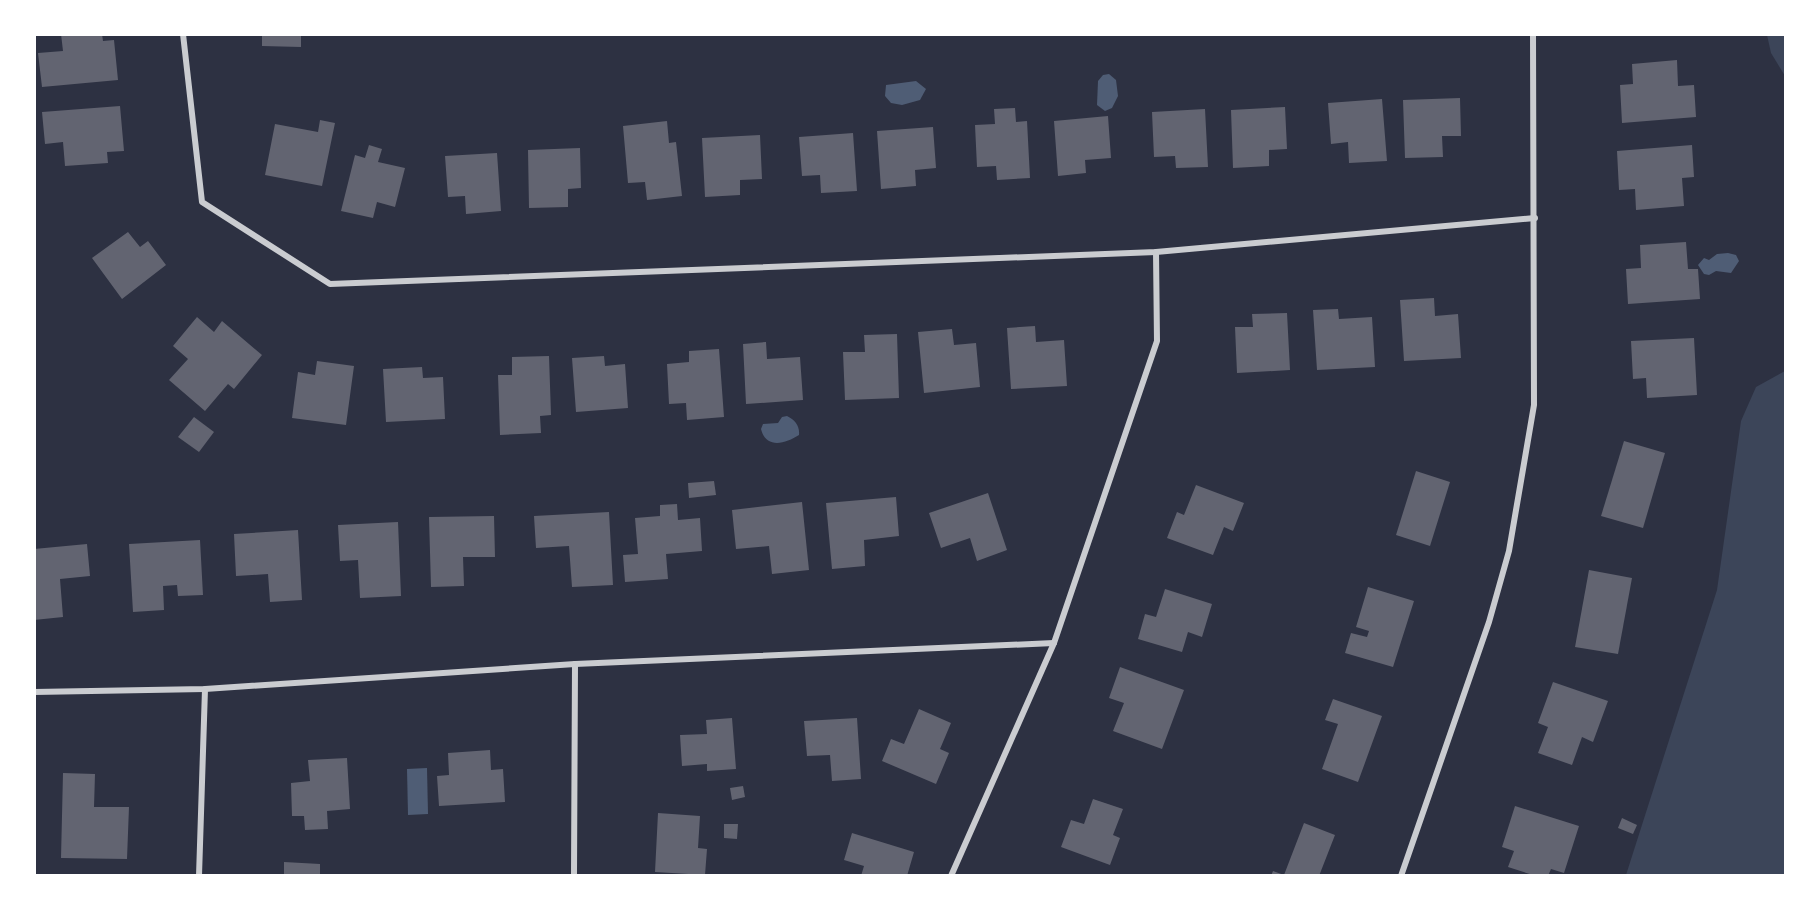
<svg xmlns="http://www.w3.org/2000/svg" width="1820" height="910" font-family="'PT Sans',sans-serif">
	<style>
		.green { fill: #3c4559 }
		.water { fill: #4f5d75 }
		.building { fill: #626471 }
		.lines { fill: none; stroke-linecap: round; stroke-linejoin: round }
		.minor { stroke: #caccd0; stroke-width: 6 }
	</style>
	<rect width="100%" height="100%" fill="#2d3142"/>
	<g class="green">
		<path d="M1767 35H1785V76L1771 53Z"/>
		<path d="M1785 371V875H1626L1717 590 1741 421 1756 387Z"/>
	</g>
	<g class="water">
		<path d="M1109 74 1116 80 1118 96 1112 108 1105 111 1097 105 1098 81 1103 75Z"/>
		<path d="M916 81 926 89 920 100 902 105 891 103 885 96 886 85Z"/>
		<path d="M1728 253 1736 255 1739 261 1731 273 1716 271 1709 275 1704 274 1698 265 1704 258 1709 260 1717 254Z"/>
		<path d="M787 416C795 420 800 426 799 435 785 444 766 449 761 429L763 424 778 423 782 417Z"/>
		<path d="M427 768 428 814 408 815 407 769Z"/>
	</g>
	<g class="building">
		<path d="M61 34H102L103 41 114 40 118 80 42 87 38 53 63 51Z"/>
		<path d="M262 34H301V47L262 46Z"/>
		<path d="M1677 60 1678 86 1694 85 1696 117 1622 123 1620 85 1633 84 1632 64Z"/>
		<path d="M1460 98 1461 136H1442L1443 157 1405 158 1403 100Z"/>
		<path d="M1382 99 1387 161 1349 163 1348 142 1331 144 1328 103Z"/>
		<path d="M120 106 124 151 107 152 108 163 65 166 63 142 45 144 42 112Z"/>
		<path d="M1285 107 1287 149 1269 150V166L1233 168 1231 110Z"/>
		<path d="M1015 108 1016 122 1027 121 1030 178 997 180 996 166 977 167 975 125 995 124 994 109Z"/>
		<path d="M1205 109 1208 167 1176 168 1175 156 1154 157 1152 112Z"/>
		<path d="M1108 116 1111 158 1085 160 1086 173 1058 176 1054 121Z"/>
		<path d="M320 120 335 123 322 186 265 175 275 124 318 132Z"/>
		<path d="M667 121 669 143 676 142 682 196 647 200 645 182 628 183 623 126Z"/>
		<path d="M933 127 936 168 915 170 916 186 881 189 877 131Z"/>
		<path d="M853 133 857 191 821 193 820 175 802 176 799 137Z"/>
		<path d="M760 135 762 179 740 180V195L705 197 702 138Z"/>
		<path d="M369 145 382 149 378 162 405 168 395 207 377 202 373 218 341 211 355 155 365 158Z"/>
		<path d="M1692 145 1694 177 1682 178 1684 206 1636 210 1635 189 1619 190 1617 151Z"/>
		<path d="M580 148 581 188 568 189V207L529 208 528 150Z"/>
		<path d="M497 153 501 211 466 214 465 196 448 197 445 156Z"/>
		<path d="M128 232 140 247 148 241 166 265 122 299 92 258Z"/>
		<path d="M1686 242 1688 269H1698L1700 299 1628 304 1626 269 1641 268 1640 245Z"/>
		<path d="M1434 298 1435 316 1458 314 1461 358 1404 361 1400 300Z"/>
		<path d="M1338 309 1339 319 1372 317 1375 367 1317 370 1313 310Z"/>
		<path d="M1287 313 1290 370 1237 373 1235 327H1253L1252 314Z"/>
		<path d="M197 317 214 332 222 321 262 355 234 389 228 384 205 411 169 380 188 359 173 346Z"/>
		<path d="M1035 326 1036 342 1064 340 1067 386 1011 389 1007 328Z"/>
		<path d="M952 329 954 345 976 343 980 387 924 393 918 332Z"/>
		<path d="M897 334 899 398 845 400 843 352H865L864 335Z"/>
		<path d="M1694 338 1697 395 1647 398 1646 378 1633 379 1631 341Z"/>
		<path d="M766 342 767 359 800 357 803 400 746 404 743 344Z"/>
		<path d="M719 349 724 417 687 420 686 403 669 404 667 364 689 362V351Z"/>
		<path d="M549 356 551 415 540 416 541 433 500 435 498 375H512V357Z"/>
		<path d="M604 356 605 366 625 364 628 408 576 412 572 358Z"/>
		<path d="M317 361 354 366 346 425 292 418 298 372 315 375Z"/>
		<path d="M422 367 423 378 443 377 445 419 386 422 383 369Z"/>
		<path d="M194 417 214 432 199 452 178 437Z"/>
		<path d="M1624 441 1665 453 1643 528 1601 516Z"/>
		<path d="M1416 471 1450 482 1430 546 1396 535Z"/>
		<path d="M714 481 716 495 689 498 688 483Z"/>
		<path d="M1196 485 1244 503 1233 531 1224 527 1213 555 1167 538 1177 512 1184 515Z"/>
		<path d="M988 493 1007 550 977 561 970 538 941 548 929 513Z"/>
		<path d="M896 497 899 536 864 540 865 566 832 569 826 503Z"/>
		<path d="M802 502 809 570 772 574 769 546 736 549 732 510Z"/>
		<path d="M677 504 678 520 700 518 702 551 666 554 668 579 625 582 623 555 638 554 635 518 660 516V505Z"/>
		<path d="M609 512 613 585 572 587 569 546 536 548 534 516Z"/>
		<path d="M494 516 495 557H463L464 586 431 587 429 517Z"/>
		<path d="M398 522 401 596 360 598 358 560 340 561 338 525Z"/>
		<path d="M298 530 302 600 270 602 268 574 236 576 234 534Z"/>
		<path d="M200 540 203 595 178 596 177 585 163 586 164 610 133 612 129 544Z"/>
		<path d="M87 544 90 576 60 579 63 617 34 620V549Z"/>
		<path d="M1589 570 1632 578 1618 654 1575 647Z"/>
		<path d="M1368 587 1414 601 1393 667 1345 653 1351 633 1367 637 1369 631 1356 627Z"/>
		<path d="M1165 589 1212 604 1202 637 1188 632 1182 652 1138 639 1145 614 1156 617Z"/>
		<path d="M1120 667 1184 690 1162 749 1113 731 1124 703 1109 698Z"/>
		<path d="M1553 682 1608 701 1593 742 1582 737 1572 765 1538 753 1548 727 1538 723Z"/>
		<path d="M1333 699 1382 716 1358 782 1322 769 1338 724 1325 720Z"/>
		<path d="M919 709 951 723 940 749 949 753 936 784 882 761 891 739 904 744Z"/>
		<path d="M732 718 736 769 707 771V764L682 766 680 735 707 734 706 720Z"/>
		<path d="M857 718 861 779 832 781 830 755 807 756 804 721Z"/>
		<path d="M490 750 491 770 503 769 505 802 439 806 437 776 449 775 448 753Z"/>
		<path d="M347 758 350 809 327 811 328 829 305 830 304 816H292L291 783 310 781 308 760Z"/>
		<path d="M63 773 95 774 94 807H129L127 859 61 858Z"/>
		<path d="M743 786 745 797 732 800 730 788Z"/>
		<path d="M1093 799 1123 809 1113 835 1120 838 1110 865 1061 847 1071 820 1084 824Z"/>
		<path d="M1515 806 1579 826 1564 873 1551 869 1548 876H1536L1508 867 1514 851 1502 847Z"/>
		<path d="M658 813 700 816 698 848 707 849 705 875 655 872Z"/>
		<path d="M1622 818 1637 825 1633 834 1618 828Z"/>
		<path d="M1304 823 1335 835 1319 876H1271L1273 871 1284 875Z"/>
		<path d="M724 824H738L737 839 724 838Z"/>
		<path d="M852 833 914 852 907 876H861L864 866 844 860Z"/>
		<path d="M284 862 320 864V876H284Z"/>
	</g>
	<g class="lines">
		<g class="minor">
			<path d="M183 34 202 202 330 284 1156 252 1535 218"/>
			<path d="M34 692 205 689 575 664 1054 643"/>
			<path d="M199 876 205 689"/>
			<path d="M574 876 575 664"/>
			<path d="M951 876 1054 643 1157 341 1156 252"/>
			<path d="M1401 876 1489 622 1509 551 1534 405 1533 34"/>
		</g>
	</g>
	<rect width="1820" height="910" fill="none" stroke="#ffffff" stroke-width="72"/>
</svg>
